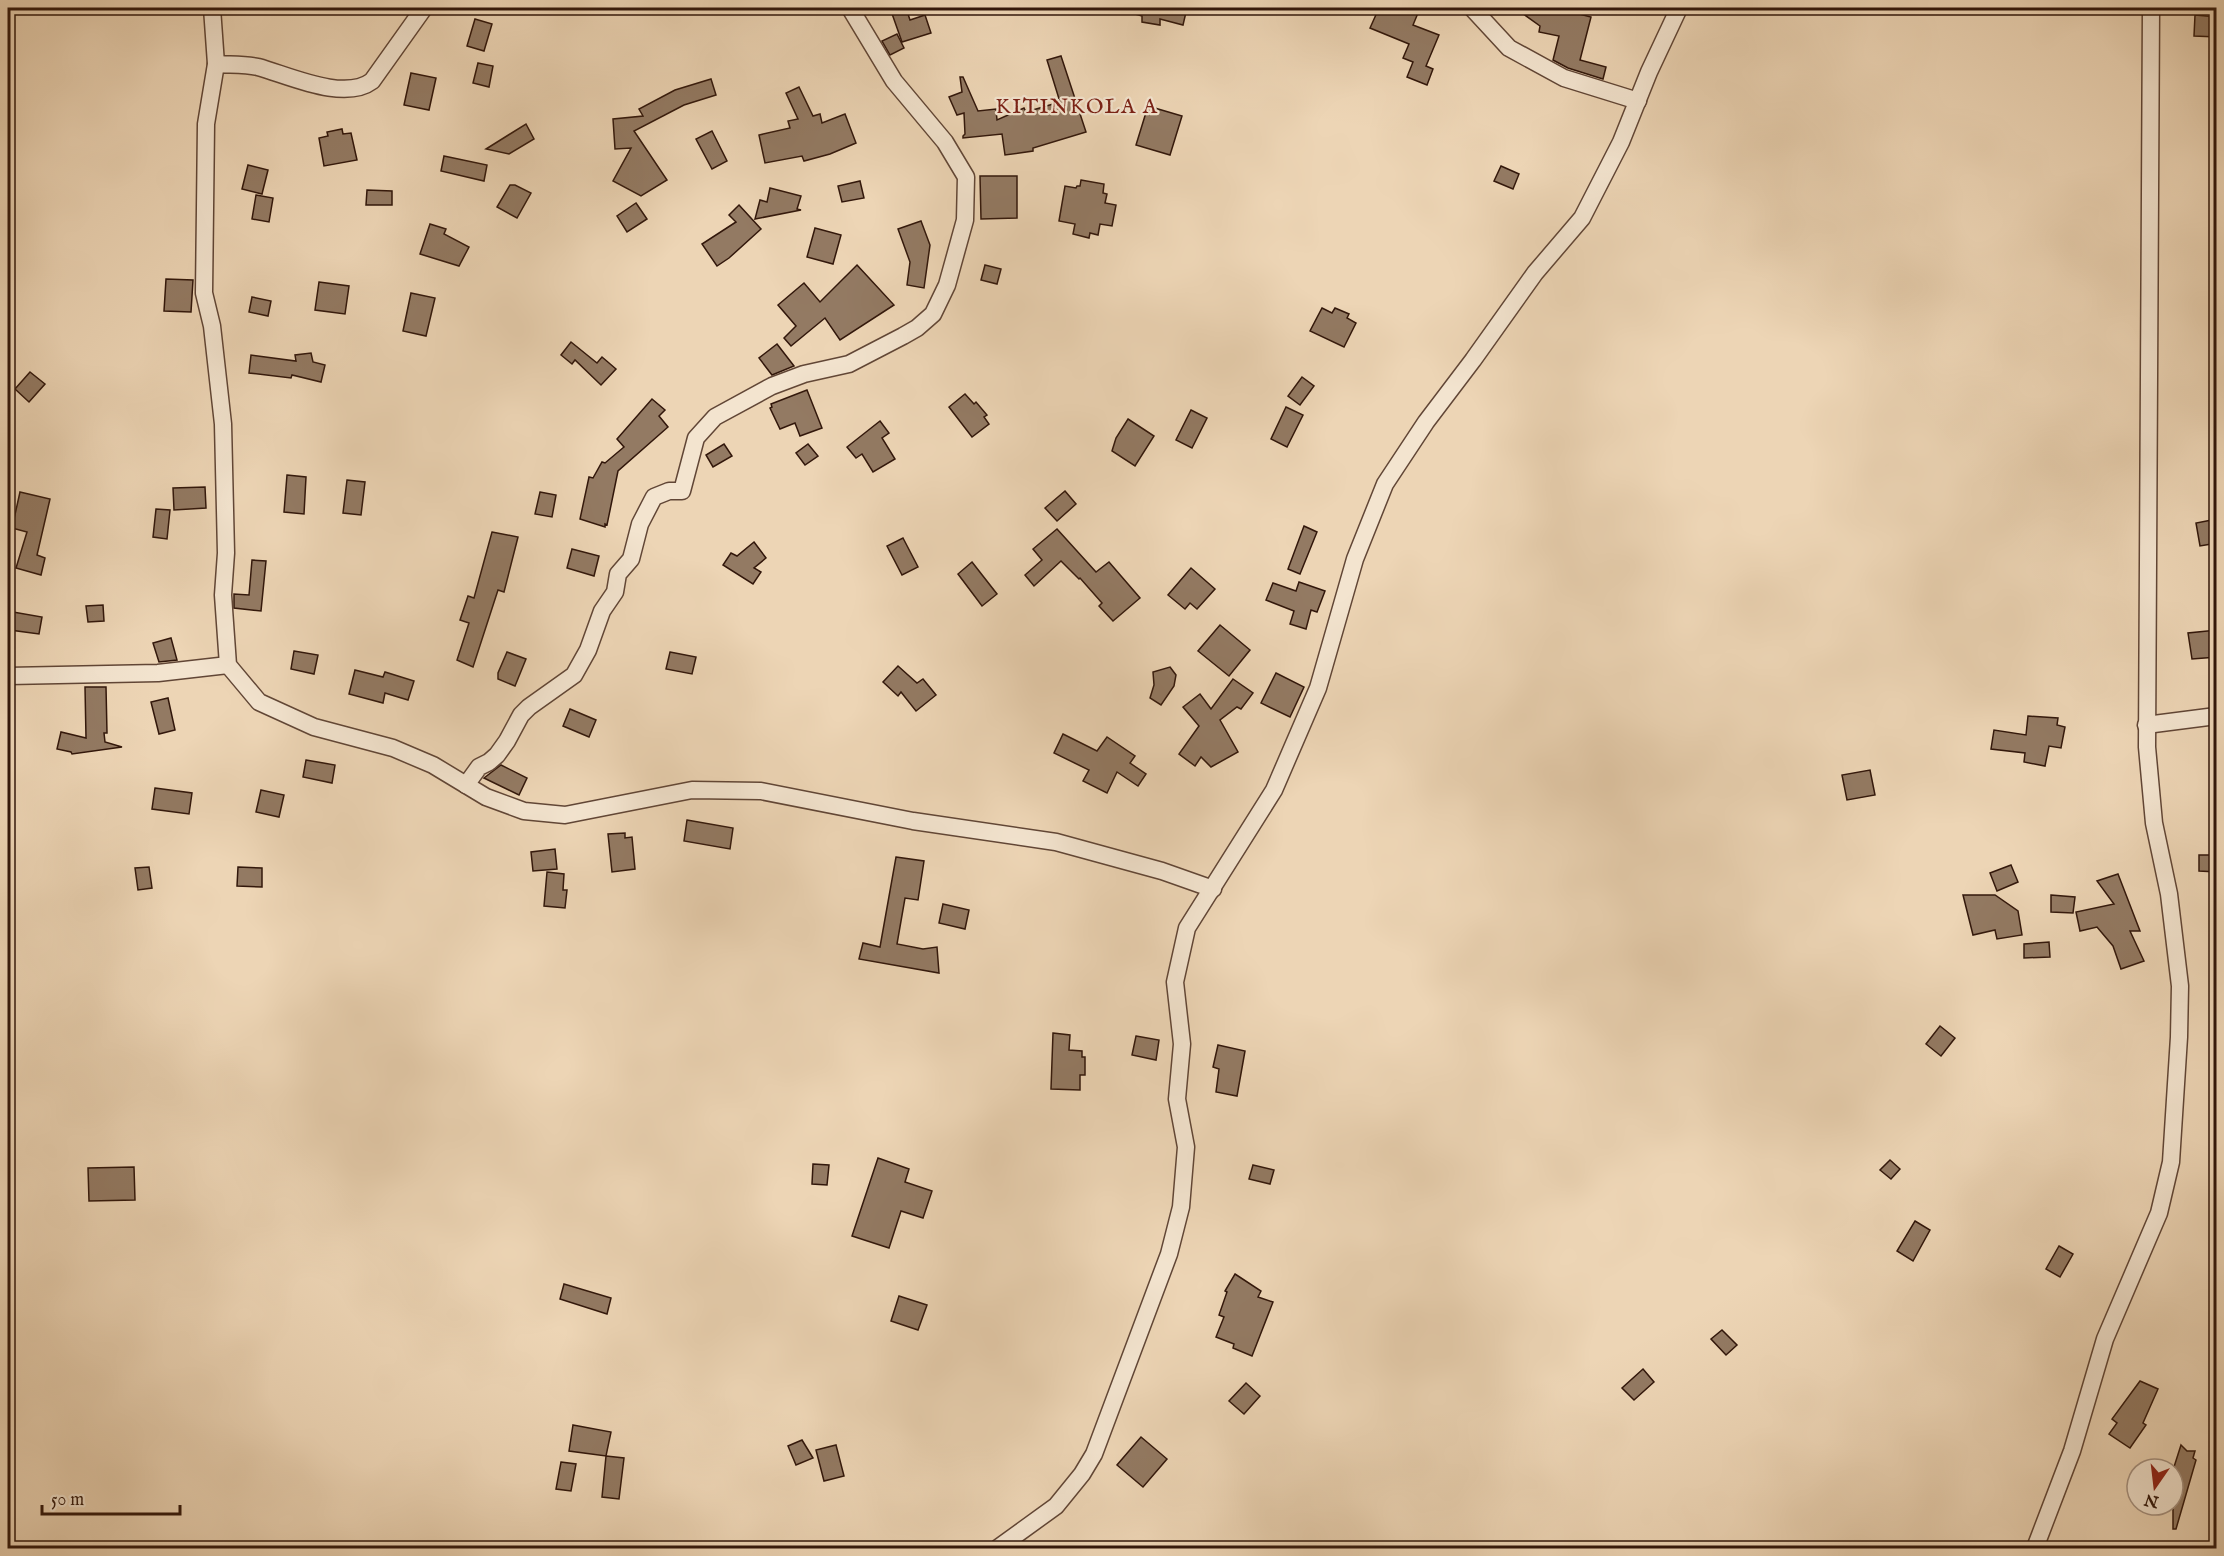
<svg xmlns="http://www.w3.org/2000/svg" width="2224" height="1556" font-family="'IM FELL English',serif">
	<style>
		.building { fill: #937a63; stroke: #32170b; stroke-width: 1.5 }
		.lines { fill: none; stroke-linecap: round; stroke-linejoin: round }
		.street-casing { stroke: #614636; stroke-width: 19 }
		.street { stroke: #f3e4cf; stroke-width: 16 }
		.labels { text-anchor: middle; stroke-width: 4.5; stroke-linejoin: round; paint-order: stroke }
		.quarter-label { font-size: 21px; letter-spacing: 1.5px; fill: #7a1f14; stroke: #f3e4cf }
	</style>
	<rect width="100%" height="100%" fill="#edd5b5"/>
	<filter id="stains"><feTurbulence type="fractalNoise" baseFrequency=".00333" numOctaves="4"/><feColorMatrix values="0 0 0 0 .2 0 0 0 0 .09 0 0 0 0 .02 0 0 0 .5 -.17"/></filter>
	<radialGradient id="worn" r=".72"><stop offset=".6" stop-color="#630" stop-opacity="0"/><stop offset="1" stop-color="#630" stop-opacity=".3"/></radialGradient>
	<g class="building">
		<path d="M890 8H906L910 20 925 15 931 33 902 42Z"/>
		<path d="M1135 8H1187L1183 25 1160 19V25L1142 22V16L1135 14Z"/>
		<path d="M1379 8H1403L1418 13 1413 25 1439 35 1426 66 1433 69 1427 85 1407 77 1413 62 1403 58 1409 44 1370 28Z"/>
		<path d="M1515 8H1556L1591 17 1580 60 1606 67 1603 79 1568 68 1553 60 1559 36 1539 32 1540 26Z"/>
		<path d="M2195 15 2217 17V37L2194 36Z"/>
		<path d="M475 19 492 24 484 51 467 46Z"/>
		<path d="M897 34 904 48 890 55 882 41Z"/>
		<path d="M1061 56 1086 132 1033 148V151L1005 155 1002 134 963 138V136L965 134 964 113 957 115 949 97 962 92 960 77H963L978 111 996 109 997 120 1024 108 1026 112 1060 102 1047 60Z"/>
		<path d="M478 63 493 66 489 87 473 83Z"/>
		<path d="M411 73 436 78 429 110 404 105Z"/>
		<path d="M711 79 716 95 684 105 634 131 667 180 641 196 613 181 631 148 615 149 613 119 643 116 639 109 675 90Z"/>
		<path d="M799 87 813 116 820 114 822 123 845 114 856 143 830 154 804 161 802 156 765 163 759 135 790 128 788 121 798 119 786 93Z"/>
		<path d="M1148 106 1182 116 1170 155 1136 145Z"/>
		<path d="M526 124 534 139 509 154 486 149Z"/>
		<path d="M342 129 343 134 351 133 357 160 324 166 319 138 328 136 327 132Z"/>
		<path d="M712 131 727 161 712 169 696 139Z"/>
		<path d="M444 156 487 165 484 181 441 171Z"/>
		<path d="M248 165 268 170 262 194 242 189Z"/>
		<path d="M1501 166 1519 174 1513 189 1494 181Z"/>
		<path d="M980 176H1017V218L981 219Z"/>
		<path d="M1081 180 1104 184 1103 193 1107 194 1105 203 1116 205 1112 226 1100 224 1098 235 1090 233 1089 238 1073 234 1075 224 1059 221 1065 186 1076 188 1077 186H1080Z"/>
		<path d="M860 181 864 198 842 202 838 186Z"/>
		<path d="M510 185H515L531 193 517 218 497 207Z"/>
		<path d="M770 188 801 196 797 209 801 210 755 219 760 200 767 202Z"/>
		<path d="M367 190 392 191V205H366Z"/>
		<path d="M256 195 273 198 269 222 252 219Z"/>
		<path d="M636 203 647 219 627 232 617 216Z"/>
		<path d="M739 205 761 229 729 258 717 266 702 244 736 222 729 215Z"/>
		<path d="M921 221 930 245 924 288 907 285 910 262 898 229Z"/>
		<path d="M430 224 446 229 444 234 469 247 459 266 420 254Z"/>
		<path d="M815 228 841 235 833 264 807 257Z"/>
		<path d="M857 265 894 305 840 340 825 318 791 346 784 338 796 326 778 305 804 283 820 302Z"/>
		<path d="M985 265 1001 269 997 284 981 280Z"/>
		<path d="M166 279 193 280 191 312 164 311Z"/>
		<path d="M319 282 349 286 345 314 315 310Z"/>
		<path d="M411 293 435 298 426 336 403 331Z"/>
		<path d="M252 297 271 301 268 316 249 312Z"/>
		<path d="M1322 308 1332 313 1335 308 1349 314 1347 318 1356 323 1344 347 1310 331Z"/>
		<path d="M571 342 597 363 602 357 616 369 601 385 575 360 572 364 561 355Z"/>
		<path d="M777 344 794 366 772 375 759 358Z"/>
		<path d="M311 353 313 362 325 365 321 382 292 375 291 378 249 373 251 355 296 361 295 355Z"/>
		<path d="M30 372 45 384 29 402 15 389Z"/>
		<path d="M1302 377 1314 386 1300 405 1288 396Z"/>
		<path d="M807 390 822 428 800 436 795 423 780 429 770 408 772 407 771 404Z"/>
		<path d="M965 394 974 404 976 402 987 415 984 417 989 424 972 437 949 407Z"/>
		<path d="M652 399 665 410 659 416 668 427 618 471 607 525 605 524V527L580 519 589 477 593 478 602 462 605 463 624 447 617 439Z"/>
		<path d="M1286 407 1303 415 1287 447 1271 439Z"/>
		<path d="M1191 410 1207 418 1192 448 1176 440Z"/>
		<path d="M1128 419 1154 436 1135 466 1112 451 1116 438Z"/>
		<path d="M880 421 889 433 882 438 895 459 873 472 862 454 856 458 847 447Z"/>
		<path d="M724 444 732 456 713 467 706 455Z"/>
		<path d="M808 444 818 456 805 465 796 453Z"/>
		<path d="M287 475 306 477 304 514 284 512Z"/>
		<path d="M347 480 365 482 361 515 343 513Z"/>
		<path d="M205 487 206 508 174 510 173 488Z"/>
		<path d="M1065 491 1076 504 1057 521 1045 508Z"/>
		<path d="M20 492 50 499 37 555 45 558 41 575 16 568 27 532 12 528Z"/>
		<path d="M540 492 556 495 552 517 535 514Z"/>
		<path d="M156 509 170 510 167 539 153 537Z"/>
		<path d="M2217 519V543L2200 546 2196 523Z"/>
		<path d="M1304 526 1317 532 1300 574 1288 569Z"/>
		<path d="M1057 529 1096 572 1109 562 1140 598 1113 621 1099 606 1102 603 1080 578 1079 579 1061 561 1034 586 1025 575 1042 560 1033 549Z"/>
		<path d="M492 532 518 537 504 592 498 590 473 667 457 660 469 623 460 620 468 596 474 598Z"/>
		<path d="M903 538 918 567 902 575 887 546Z"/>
		<path d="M754 542 766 558 754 568 761 572 753 584 723 565 731 553 737 556Z"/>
		<path d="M572 549 599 556 594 576 567 568Z"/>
		<path d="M252 560 266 561 261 611 234 608V594L249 595Z"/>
		<path d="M972 562 997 594 982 606 958 574Z"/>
		<path d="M1191 568 1215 589 1197 609 1190 603 1185 609 1168 595Z"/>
		<path d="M1299 582 1325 591 1317 612 1311 610 1306 629 1290 624 1294 611 1266 600 1273 583 1296 591Z"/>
		<path d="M103 605 104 621 88 622 86 606Z"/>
		<path d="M13 612 42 617 39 634 10 630Z"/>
		<path d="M1220 625 1250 650 1229 676 1198 651Z"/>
		<path d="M2217 630V657L2192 659 2188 633Z"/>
		<path d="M171 638 177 660 159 662 153 643Z"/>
		<path d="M294 651 318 655 314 674 291 669Z"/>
		<path d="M507 652 526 659 515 686 498 679V673Z"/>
		<path d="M670 652 696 657 692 674 666 669Z"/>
		<path d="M898 666 917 683 923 679 936 695 916 711 901 692 898 696 883 682Z"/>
		<path d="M1170 667 1176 675 1174 686 1161 705 1150 698 1154 685 1153 672Z"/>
		<path d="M355 670 383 677 385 672 414 681 408 700 385 693 383 703 349 694Z"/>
		<path d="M1276 673 1304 687 1290 717 1261 703Z"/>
		<path d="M1233 679 1253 693 1241 709 1237 707 1220 720 1238 752 1211 767 1201 757 1195 766 1179 754 1199 726 1183 707 1200 694 1211 709Z"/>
		<path d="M85 687H106L107 733H104L105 742 122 747 72 754 71 752 57 749 61 732 86 738Z"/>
		<path d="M168 698 175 730 159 734 151 702Z"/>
		<path d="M570 709 596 720 589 737 563 726Z"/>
		<path d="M2028 716 2058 718 2057 725 2065 727 2061 748 2049 746 2045 766 2024 762 2025 753 1991 749 1994 730 2026 735Z"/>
		<path d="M1063 734 1097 751 1107 737 1135 756 1130 763 1146 774 1138 786 1117 772 1107 793 1083 781 1089 770 1054 753Z"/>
		<path d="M306 760 335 765 332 783 303 777Z"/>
		<path d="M501 765 527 778 519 795 484 778Z"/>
		<path d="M1870 770 1875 795 1847 800 1842 775Z"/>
		<path d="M155 788 192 793 189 814 152 809Z"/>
		<path d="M261 790 284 795 279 817 256 812Z"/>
		<path d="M687 820 733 828 730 849 684 841Z"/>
		<path d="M625 833V838L632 837 635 869 612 872 608 834Z"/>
		<path d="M555 849 557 869 533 871 531 852Z"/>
		<path d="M2199 855H2217V872L2199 871Z"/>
		<path d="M896 857 924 861 918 900 905 898 897 944 923 949 937 947 939 973 859 959 863 943 880 947Z"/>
		<path d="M2011 865 2018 882 1997 891 1990 873Z"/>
		<path d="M149 867 152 888 138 890 135 868Z"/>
		<path d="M238 867 262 868V887L237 886Z"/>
		<path d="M547 872 564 874 563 890H567L565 908 544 906Z"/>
		<path d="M2118 874 2140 931H2130L2144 961 2121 969 2113 946 2097 927 2080 931 2076 912 2114 904 2097 881Z"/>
		<path d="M1963 895H1995L2018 911 2022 935 1997 939 1995 930 1973 935Z"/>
		<path d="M2051 895 2075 897 2073 913 2051 912Z"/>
		<path d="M943 904 969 910 965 929 939 923Z"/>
		<path d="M2049 942 2050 957 2024 958V944Z"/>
		<path d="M1940 1026 1955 1038 1941 1056 1926 1044Z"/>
		<path d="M1053 1033 1070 1035 1069 1050 1082 1051V1057H1085V1075H1080V1090L1051 1089Z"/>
		<path d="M1136 1036 1159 1040 1156 1060 1132 1055Z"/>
		<path d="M1218 1045 1245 1051 1237 1096 1216 1092 1219 1069 1213 1067Z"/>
		<path d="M878 1158 909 1169 905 1182 932 1191 923 1218 901 1211 889 1248 852 1236Z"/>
		<path d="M1890 1160 1900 1169 1891 1179 1880 1170Z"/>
		<path d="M813 1164 829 1165 827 1185 812 1184Z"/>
		<path d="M1253 1165 1274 1170 1270 1184 1249 1179Z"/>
		<path d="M134 1167 135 1200 89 1201 88 1168Z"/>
		<path d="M1915 1221 1930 1230 1913 1261 1897 1251Z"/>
		<path d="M2059 1246 2073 1254 2060 1277 2046 1269Z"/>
		<path d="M1235 1274 1261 1291 1258 1297 1273 1302 1252 1356 1233 1348 1234 1344 1216 1337 1224 1317 1219 1315 1227 1292 1225 1291Z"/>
		<path d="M564 1284 611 1298 607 1314 560 1299Z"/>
		<path d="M899 1296 927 1305 918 1330 891 1321Z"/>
		<path d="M1722 1330 1737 1345 1726 1355 1711 1339Z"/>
		<path d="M1643 1369 1654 1382 1634 1400 1622 1388Z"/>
		<path d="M2140 1381 2158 1389 2143 1423 2146 1425 2130 1448 2109 1434 2117 1423 2112 1419Z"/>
		<path d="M1246 1383 1260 1396 1244 1414 1229 1401Z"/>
		<path d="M573 1425 611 1432 606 1456 569 1451Z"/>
		<path d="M1141 1437 1167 1459 1143 1487 1117 1465Z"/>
		<path d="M802 1440 813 1458 796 1465 788 1446Z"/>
		<path d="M836 1445 844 1476 824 1481 816 1450Z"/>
		<path d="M2181 1445 2187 1451H2195L2193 1458 2196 1460 2176 1529H2173V1470Z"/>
		<path d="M606 1456 624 1458 619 1499 602 1497Z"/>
		<path d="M561 1462 576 1464 571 1491 556 1489Z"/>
	</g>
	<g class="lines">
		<defs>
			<g id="street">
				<path d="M212 8 216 64 206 124 204 293 212 326 223 424 226 553 223 595 228 665 259 702 314 727 393 748 433 765 486 797 524 811 565 815 692 790 761 791 913 821 1056 842 1162 871 1213 889"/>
				<path d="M1472 8 1509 48 1564 78 1638 101"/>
				<path d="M216 64C229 65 245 64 258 67 288 75 344 102 372 81L424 8"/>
				<path d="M8 676 158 673 228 665"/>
				<path d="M2146 725 2216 716"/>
				<path d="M466 785 479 767 489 762 497 755 507 741 521 715 529 707 574 675 588 650 602 611 615 592 618 574 631 559 640 524 654 497 669 491H682L696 438 715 417 772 386 804 374 849 364 903 336 917 328 933 314 947 285 965 220 966 177 945 142 894 81 850 8"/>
				<path d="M998 1548 1056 1506 1082 1474 1094 1454 1169 1254 1181 1207 1186 1147 1177 1099 1182 1044 1175 982 1187 928 1274 790 1318 688 1355 559 1385 484 1426 422 1473 360 1535 273 1582 218 1621 142 1649 72 1679 8"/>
				<path d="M2035 1548 2072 1451 2105 1339 2159 1213 2171 1162 2179 1037 2180 986 2169 894 2154 823 2147 747 2151 8"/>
			</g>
		</defs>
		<use href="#street" class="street-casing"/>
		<use href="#street" class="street"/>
	</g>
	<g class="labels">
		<g class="quarter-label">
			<text x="1077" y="113">KITINKOLA A</text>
		</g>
	</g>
	<rect width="2224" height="1556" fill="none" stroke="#edd5b5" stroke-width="30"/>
	<rect x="9" y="9" width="2206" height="1538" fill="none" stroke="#32170b" stroke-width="3"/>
	<rect x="15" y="15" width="2194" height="1526" fill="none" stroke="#32170b" stroke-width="1.5"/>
	<g transform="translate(2155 1487) rotate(194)"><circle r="28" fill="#f3e4cf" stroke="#a69281" stroke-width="1.5"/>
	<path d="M0-4.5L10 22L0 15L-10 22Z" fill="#8f2418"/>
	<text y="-9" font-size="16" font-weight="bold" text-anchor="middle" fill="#32170b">N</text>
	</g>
	<path d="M42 1505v9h138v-9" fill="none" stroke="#32170b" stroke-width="3"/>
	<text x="51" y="1505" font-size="18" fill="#32170b" stroke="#f3e4cf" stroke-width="4.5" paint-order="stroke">50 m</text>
	<rect width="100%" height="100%" filter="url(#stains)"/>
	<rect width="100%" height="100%" fill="url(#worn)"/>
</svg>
